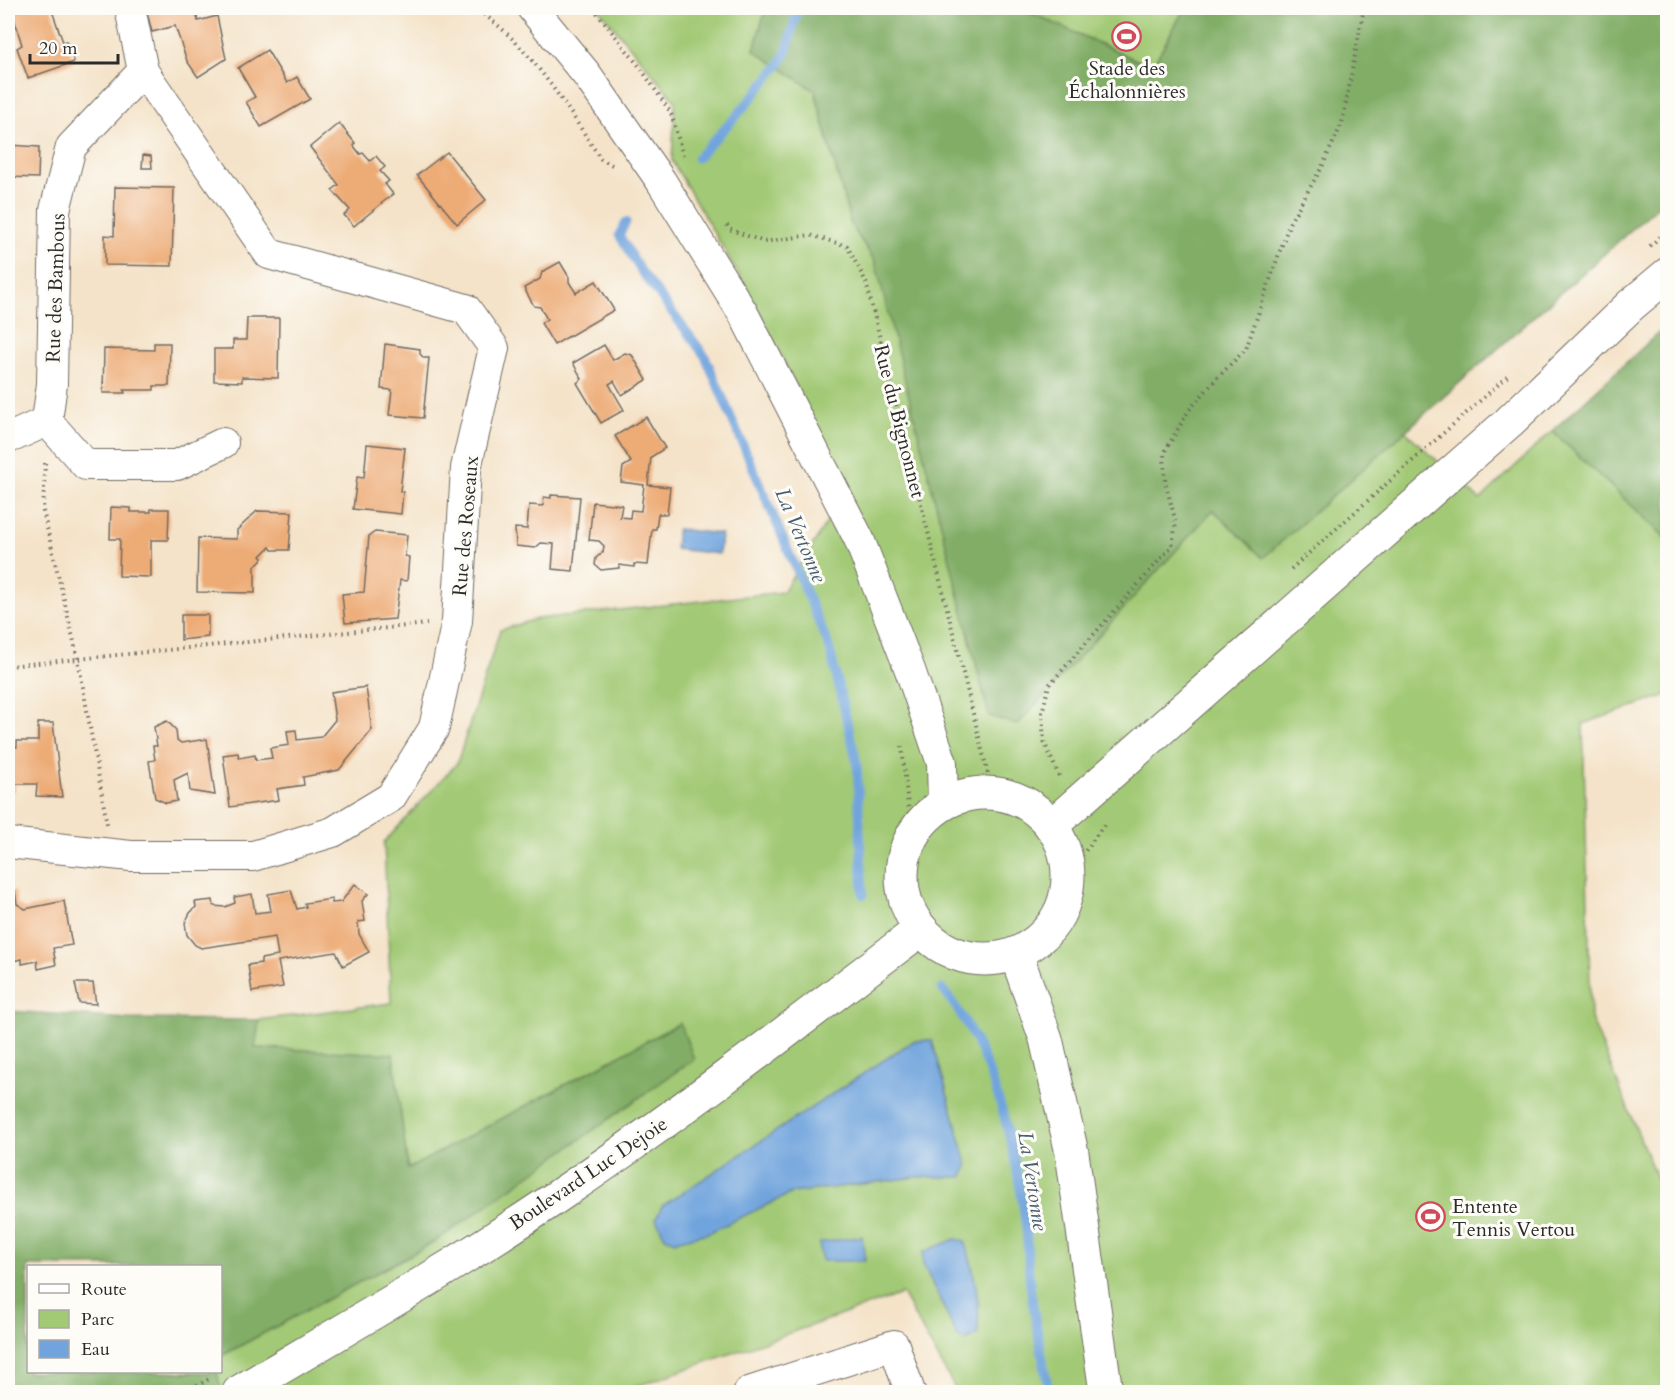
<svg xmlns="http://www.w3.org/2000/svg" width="1675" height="1400" font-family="Cardo,serif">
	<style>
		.green { fill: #a2c974; stroke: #667a50; stroke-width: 1.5 }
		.forest { fill: #81ad66; stroke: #566c48; stroke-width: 1.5 }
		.water { fill: #71a4dd; stroke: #4e6884; stroke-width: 1.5 }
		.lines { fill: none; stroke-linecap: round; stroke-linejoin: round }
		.stream { stroke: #71a4dd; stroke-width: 9 }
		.building { fill: #edab76 }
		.minor-casing { stroke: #716b62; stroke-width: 32 }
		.major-casing { stroke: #716b62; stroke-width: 35 }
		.path { stroke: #716b62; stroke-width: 4; stroke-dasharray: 1.5 4.5; stroke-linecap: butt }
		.minor { stroke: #fff; stroke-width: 30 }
		.major { stroke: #fff; stroke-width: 33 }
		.labels { text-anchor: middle; stroke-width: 6; stroke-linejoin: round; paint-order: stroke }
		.poi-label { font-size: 20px; fill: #2b2b2b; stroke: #fdfcf7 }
		.street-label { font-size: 20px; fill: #2b2b2b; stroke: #fdfcf7 }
		.water-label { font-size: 21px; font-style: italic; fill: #475b72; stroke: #fdfcf7 }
	</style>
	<rect width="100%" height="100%" fill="#fdfcf7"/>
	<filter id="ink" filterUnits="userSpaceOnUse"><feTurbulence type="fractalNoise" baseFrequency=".0167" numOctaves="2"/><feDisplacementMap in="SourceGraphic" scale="12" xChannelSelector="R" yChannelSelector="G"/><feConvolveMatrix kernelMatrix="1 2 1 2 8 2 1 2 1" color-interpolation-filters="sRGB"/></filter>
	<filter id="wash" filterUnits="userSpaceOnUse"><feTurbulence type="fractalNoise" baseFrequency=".008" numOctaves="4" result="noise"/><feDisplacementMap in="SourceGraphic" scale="24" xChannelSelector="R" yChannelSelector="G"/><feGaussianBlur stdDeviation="1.35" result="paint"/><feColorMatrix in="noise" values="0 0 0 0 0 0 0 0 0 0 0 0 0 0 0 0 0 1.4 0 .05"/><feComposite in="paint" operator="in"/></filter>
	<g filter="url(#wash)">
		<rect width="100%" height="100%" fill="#f4e3c9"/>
		<g class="green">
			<path d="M598 8H766L754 50 815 91 851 225 875 261 1017 725 1213 509 1263 557 1405 431 1480 500 1552 431 1667 539V695L1583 724 1591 1018 1667 1204V1392H957L902 1294 620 1392H221L217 1372H220L221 1356 436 1241 680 1023 408 1169 393 1054 255 1048 259 1020 391 1003 384 842 457 763 500 630 536 619 783 592 847 490 755 303 672 161 675 101Z"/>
			<path d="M1020 8H1185L1152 67Z"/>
		</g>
		<g class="forest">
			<path d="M766 8H1020L1152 67 1185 8H1667V198L1263 558 1213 510 1017 725 989 716 875 261 851 225 815 91 754 50Z"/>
			<path d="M1667 325V539L1552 431Z"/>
			<path d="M8 1011 128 1019 259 1020 255 1048 393 1054 408 1169 680 1023 694 1059 436 1241 221 1356 220 1266H28V1372H217L221 1392H8Z"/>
		</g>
		<g class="water">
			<path d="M677 529 721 534 719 554 675 549Z"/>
			<path d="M932 1040 968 1167 962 1177H917L792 1193 708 1233 675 1241 665 1237 656 1219 662 1206 913 1041Z"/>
			<path d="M862 1236 865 1261H822L819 1243Z"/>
			<path d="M955 1239 965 1241C974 1269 982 1307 977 1335L966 1341 958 1338 923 1264V1252Z"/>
		</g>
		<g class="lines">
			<g class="stream">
				<path d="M697 158 740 112 780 64 787 50 798 8"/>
				<path d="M626 222 619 235 641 271 705 356 829 646 857 763 863 895"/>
				<path d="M942 989C993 1049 1014 1144 1025 1220 1028 1244 1028 1269 1031 1293 1036 1326 1043 1359 1049 1392"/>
			</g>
		</g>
		<g id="blocks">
			<g class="building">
				<path d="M26 8H51L63 42 66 41 74 62 28 78 17 48 22 45 12 12Z"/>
				<path d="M146 8H195L198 21 217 16 226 59 198 77 187 61 175 26 152 32Z"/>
				<path d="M267 50 287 83 297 77 310 99 261 127 246 102 255 97 238 68Z"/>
				<path d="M339 123 355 143 354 146 360 154 363 153 370 161 376 156 385 167 380 171 389 181 385 184 393 194 354 226 344 215 350 210 332 190 339 185 310 147Z"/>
				<path d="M9 145 39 147 38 178 9 177Z"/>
				<path d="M447 152 486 200 457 224 417 175Z"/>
				<path d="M143 155 151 156 152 168H142Z"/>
				<path d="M115 187 174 188 172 266 105 265V235L114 236Z"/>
				<path d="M560 262 569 277V282L576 293 596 281 614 310 554 345 541 323 547 319 540 307 534 306 524 288 540 279 542 272Z"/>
				<path d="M247 318H279L278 378 242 377V382L214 381V349H233V340H246Z"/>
				<path d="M154 343H170L169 386H154V390H124L125 393H103L104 349 154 350Z"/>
				<path d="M385 344 420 349V354L424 358H429L423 418 389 415 392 390 381 389Z"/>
				<path d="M604 345 613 360 625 353 632 355 647 380 622 395 614 381 609 384 624 410 601 423 577 383 582 379 573 363Z"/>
				<path d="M646 417 665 448 651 457 648 485 670 487 667 514H658L656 529H652L648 565 634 564V567L619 565V568L601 570 595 565 596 558 603 552 604 546 599 541 589 540 593 502 622 505 620 517 630 518 631 510 641 511 644 485 621 482 623 467 631 462 615 436Z"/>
				<path d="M367 444 405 448 400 491 403 492 401 514 353 509 357 477 364 478Z"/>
				<path d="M551 495 580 497 573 571 552 569 554 544 541 543 535 548 516 546 515 528 527 529 529 505 543 506 544 497 551 498Z"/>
				<path d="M111 507 131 508V512H151V509H169L168 540H151V577L119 576 120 539H110Z"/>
				<path d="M257 511 292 512 289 550H272L270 547 261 556 263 558 255 566V593L197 592 198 538 237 539V530Z"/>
				<path d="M375 532 407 535 405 556 409 557 407 581 400 580 395 619 345 623 342 594 364 592 369 536Z"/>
				<path d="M181 615H208V637L181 640Z"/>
				<path d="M366 687 372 730 339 770 303 777 304 785 277 789 279 800 230 807 223 755 238 753 239 758 255 755 256 760 272 758 270 748 289 745 287 731 296 730 297 740 321 737 335 720 331 692Z"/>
				<path d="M167 721 176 730 177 740 181 743 207 739 215 795 190 791 188 773 174 780 177 801 166 803 155 798 149 761 155 760 153 746H157L154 727Z"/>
				<path d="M38 723H53L62 797 36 796 37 784H15V791H8V747H17V741H38Z"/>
				<path d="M355 884 368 894 362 901 365 921 358 922 359 934 369 952 343 966 336 952 278 961 283 987 252 992 248 965 261 963V959L278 956 275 937 201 948 195 945 187 935 185 923 190 913 196 907 195 902 213 900 214 906 225 907 235 903 234 897 252 894 255 913 271 911 268 894 291 890 297 909 306 907 305 903 332 899V903L341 902Z"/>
				<path d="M15 891 17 904 25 909 64 901 72 945 53 948 56 965 38 969 37 961 22 964V959L8 962V892Z"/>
				<path d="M75 983H93L96 1004 79 1003Z"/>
			</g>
		</g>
	</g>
	<g filter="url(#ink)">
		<use href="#blocks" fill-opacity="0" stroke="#716b62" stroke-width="1.5"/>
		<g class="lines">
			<defs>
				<g id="minor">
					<path d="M532 8 587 75 661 181 743 313 859 539 910 670 942 763 943 805"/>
					<path d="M47 421 86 465H177L223 443"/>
					<path d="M8 436H14L47 421 52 384 55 210 71 147 143 71"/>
					<path d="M8 843 131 856H253L333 832 391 797 434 728 457 621 466 468 494 348 466 309 269 254 143 71 130 8"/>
					<path d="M749 1392 894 1345 910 1392"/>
				</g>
				<g id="major">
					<circle cx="985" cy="876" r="83"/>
					<path d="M1051 826 1509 422 1631 305 1668 274"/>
					<path d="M1016 954 1046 1039 1072 1153 1106 1392"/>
					<path d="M239 1392C349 1327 461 1263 567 1190 688 1108 804 1018 921 929"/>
				</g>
			</defs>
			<use href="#minor" class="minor-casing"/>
			<use href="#major" class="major-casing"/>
			<g class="path">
				<path d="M474 8C527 40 567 108 601 159L612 165"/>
				<path d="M593 8 639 66 671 113 684 159"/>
				<path d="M727 225 729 229 764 242 810 235 847 246 866 282 993 794"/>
				<path d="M1650 246 1668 230"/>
				<path d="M45 463 43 511 78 659 107 824"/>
				<path d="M1291 569 1510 374"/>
				<path d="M8 666 427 624"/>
				<path d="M902 746 911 837"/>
				<path d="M1059 776 1044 742 1042 713 1049 685 1172 546 1176 523 1165 481 1164 453 1189 410 1217 378 1246 349 1290 222 1322 167 1342 123 1364 8"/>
				<path d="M1068 875 1106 822"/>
				<path d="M938 959 949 952"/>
				<path d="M186 1392 209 1379"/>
			</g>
			<use href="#minor" class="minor"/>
			<use href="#major" class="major"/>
		</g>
	</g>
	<defs>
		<symbol id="stadium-ring" viewBox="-11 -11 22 22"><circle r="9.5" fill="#fdfcf7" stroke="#d1495b" stroke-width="1.5"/><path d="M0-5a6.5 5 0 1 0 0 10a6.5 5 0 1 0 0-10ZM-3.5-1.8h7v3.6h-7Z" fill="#d1495b"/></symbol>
	</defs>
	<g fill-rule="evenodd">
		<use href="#stadium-ring" x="1110" y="20" width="33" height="33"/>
		<use href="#stadium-ring" x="1414" y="1200" width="33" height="33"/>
	</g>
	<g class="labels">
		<g class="poi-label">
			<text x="1127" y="75">Stade des<tspan x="1127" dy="23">Échalonnières</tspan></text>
			<text x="1452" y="1213" text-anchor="start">Entente<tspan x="1452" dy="23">Tennis Vertou</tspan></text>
		</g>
		<g class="street-label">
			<text transform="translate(55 288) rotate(-88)" y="7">Rue des Bambous</text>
			<text transform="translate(900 421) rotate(76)" y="7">Rue du Bignonnet</text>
			<text transform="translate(465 526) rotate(-85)" y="7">Rue des Roseaux</text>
			<text transform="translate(588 1173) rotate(-34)" y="7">Boulevard Luc Dejoie</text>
		</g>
		<g class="water-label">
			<text transform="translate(801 535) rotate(67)" y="7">La Vertonne</text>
			<text transform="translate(1033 1181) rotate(81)" y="7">La Vertonne</text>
		</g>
	</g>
	<rect width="1675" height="1400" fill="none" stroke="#fdfcf7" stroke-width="30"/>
	<rect x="27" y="1265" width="195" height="108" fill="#fdfcf7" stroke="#a9a8a5" stroke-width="1.5"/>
	<rect x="39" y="1284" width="30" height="9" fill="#ffffff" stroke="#a9a8a5" stroke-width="1.5"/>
	<text x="81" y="1295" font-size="18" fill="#2b2b2b">Route</text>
	<rect x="39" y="1310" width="30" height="18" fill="#a2c974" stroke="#a9a8a5" stroke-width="1.5"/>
	<text x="81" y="1325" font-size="18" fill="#2b2b2b">Parc</text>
	<rect x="39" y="1340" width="30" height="18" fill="#71a4dd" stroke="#a9a8a5" stroke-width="1.5"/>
	<text x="81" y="1355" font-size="18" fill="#2b2b2b">Eau</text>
	<path d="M30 54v9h88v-9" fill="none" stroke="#2b2b2b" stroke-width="3"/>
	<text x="39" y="54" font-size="18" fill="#2b2b2b" stroke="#fdfcf7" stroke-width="4.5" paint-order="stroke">20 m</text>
</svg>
